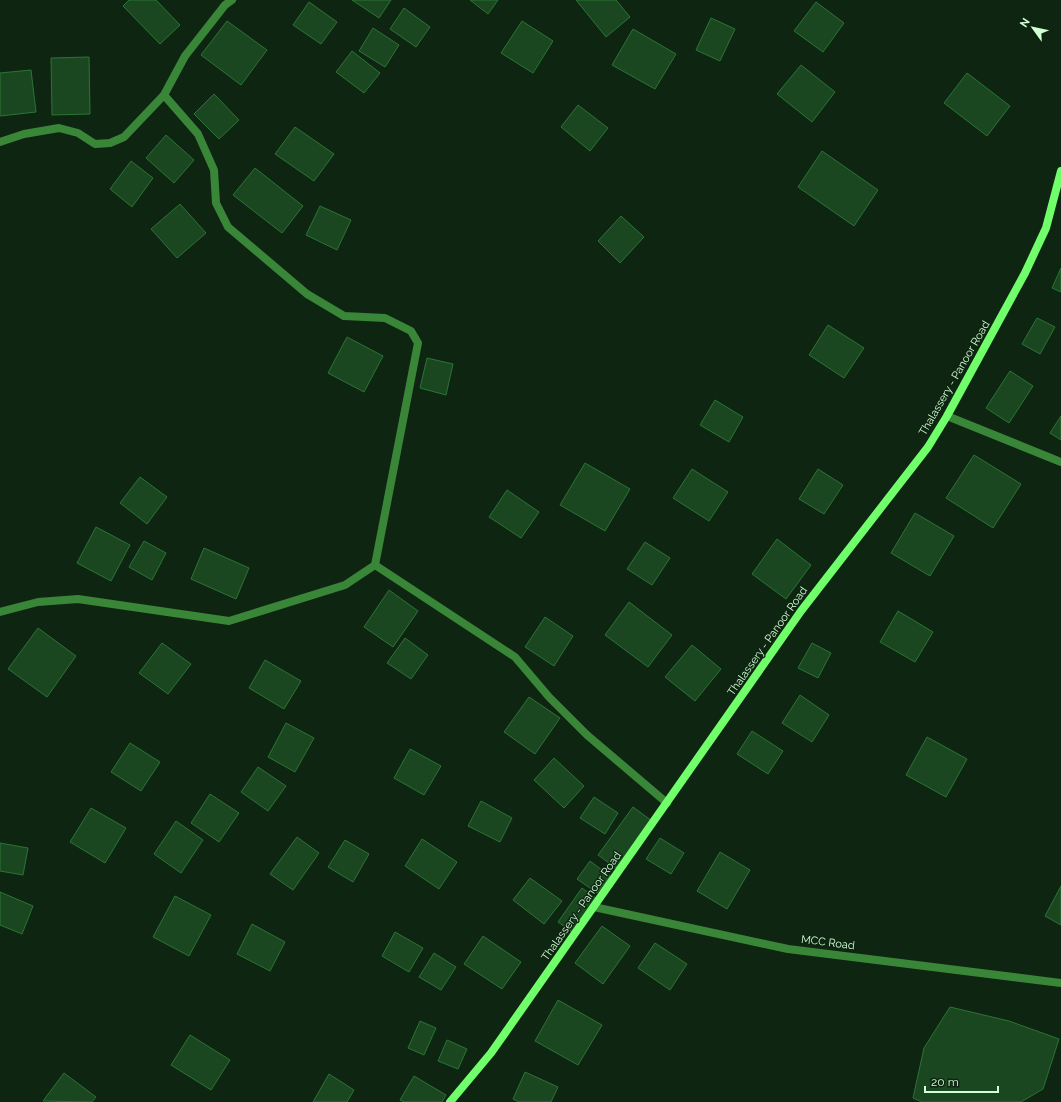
<svg xmlns="http://www.w3.org/2000/svg" width="1061" height="1102" font-family="Raleway,sans-serif">
	<style>
		.building { fill: #1a4720; stroke: #2b7435 }
		.lines { fill: none; stroke-linecap: round; stroke-linejoin: round }
		.street { stroke: #3a8638; stroke-width: 8 }
		.secondary { stroke: #70ff6a; stroke-width: 8 }
		.labels { text-anchor: middle; stroke-width: 3; stroke-linejoin: round; paint-order: stroke }
		.street-label { font-size: 11px; fill: #d3ffd5; stroke: #0e2611 }
	</style>
	<rect width="100%" height="100%" fill="#0e2611"/>
	<g class="building">
		<path d="M129 0H156L180 25 160 44 123 6Z"/>
		<path d="M352 0H391L379 18Z"/>
		<path d="M470 0H498L488 14Z"/>
		<path d="M576 0H616L630 17 606 37Z"/>
		<path d="M309 2 337 22 321 44 293 25Z"/>
		<path d="M816 2 844 23 823 52 794 31Z"/>
		<path d="M404 8 430 27 416 47 390 29Z"/>
		<path d="M711 18 735 29 720 61 696 50Z"/>
		<path d="M227 21 267 50 241 85 201 55Z"/>
		<path d="M522 21 553 41 533 73 501 53Z"/>
		<path d="M373 28 399 45 385 67 359 51Z"/>
		<path d="M633 29 676 54 655 89 612 65Z"/>
		<path d="M352 51 380 73 364 93 336 72Z"/>
		<path d="M89 57 90 114 52 115 51 58Z"/>
		<path d="M801 65 835 92 812 122 777 94Z"/>
		<path d="M31 70 36 112 0 116V73Z"/>
		<path d="M967 73 1010 106 987 136 944 103Z"/>
		<path d="M214 94 239 120 219 139 194 114Z"/>
		<path d="M578 105 608 128 590 151 561 127Z"/>
		<path d="M295 127 334 154 314 181 275 154Z"/>
		<path d="M166 135 194 160 174 183 146 158Z"/>
		<path d="M822 151 878 190 854 226 798 187Z"/>
		<path d="M131 161 153 178 132 207 110 189Z"/>
		<path d="M255 168 303 206 282 233 233 195Z"/>
		<path d="M180 204 206 233 177 258 151 229Z"/>
		<path d="M320 206 351 220 337 250 306 235Z"/>
		<path d="M621 216 644 237 620 263 598 241Z"/>
		<path d="M1061 268V292L1052 288Z"/>
		<path d="M1037 318 1055 327 1040 354 1022 344Z"/>
		<path d="M828 325 864 348 844 378 809 355Z"/>
		<path d="M347 337 383 356 364 392 328 373Z"/>
		<path d="M427 358 453 364 446 395 420 388Z"/>
		<path d="M1010 371 1033 386 1009 423 986 408Z"/>
		<path d="M715 400 743 417 729 442 700 425Z"/>
		<path d="M1061 416V440L1050 433Z"/>
		<path d="M974 455 1021 484 993 528 946 498Z"/>
		<path d="M585 463 630 489 605 531 560 505Z"/>
		<path d="M692 469 728 492 709 521 673 498Z"/>
		<path d="M818 469 843 485 824 514 799 499Z"/>
		<path d="M140 477 167 497 147 524 120 503Z"/>
		<path d="M507 490 539 512 521 538 489 517Z"/>
		<path d="M915 513 954 536 930 576 891 553Z"/>
		<path d="M96 527 130 545 111 581 77 563Z"/>
		<path d="M777 539 811 565 786 599 752 574Z"/>
		<path d="M144 541 166 553 152 580 129 567Z"/>
		<path d="M645 542 670 558 652 585 627 569Z"/>
		<path d="M204 548 249 568 236 599 191 579Z"/>
		<path d="M389 590 418 611 393 647 364 627Z"/>
		<path d="M629 602 672 635 648 667 605 635Z"/>
		<path d="M898 611 933 632 915 662 880 642Z"/>
		<path d="M545 617 573 636 554 666 525 647Z"/>
		<path d="M38 628 76 656 47 697 8 669Z"/>
		<path d="M405 638 428 655 411 679 387 663Z"/>
		<path d="M162 643 191 664 168 694 139 673Z"/>
		<path d="M812 643 831 653 818 678 798 668Z"/>
		<path d="M692 645 721 669 695 701 665 677Z"/>
		<path d="M265 660 301 681 284 709 249 688Z"/>
		<path d="M800 695 829 715 812 742 782 723Z"/>
		<path d="M529 697 560 718 535 754 504 732Z"/>
		<path d="M286 723 314 738 295 772 268 757Z"/>
		<path d="M752 731 783 751 768 774 737 754Z"/>
		<path d="M927 737 967 759 946 797 906 775Z"/>
		<path d="M130 743 160 762 141 791 111 772Z"/>
		<path d="M410 749 441 766 424 795 394 778Z"/>
		<path d="M554 758 584 786 564 808 534 780Z"/>
		<path d="M258 767 286 786 268 811 241 792Z"/>
		<path d="M210 794 239 813 219 842 191 823Z"/>
		<path d="M594 797 618 813 605 834 580 818Z"/>
		<path d="M481 801 512 818 500 842 468 826Z"/>
		<path d="M633 807 652 821 616 868 598 855Z"/>
		<path d="M91 808 126 828 105 863 70 842Z"/>
		<path d="M176 821 203 840 181 873 154 854Z"/>
		<path d="M297 837 319 853 293 890 270 874Z"/>
		<path d="M660 838 684 853 671 874 646 859Z"/>
		<path d="M422 839 457 862 439 889 405 866Z"/>
		<path d="M345 840 369 854 353 882 328 867Z"/>
		<path d="M0 843 28 848 23 875 0 871Z"/>
		<path d="M720 852 750 870 727 909 697 891Z"/>
		<path d="M590 861 610 876 597 893 577 879Z"/>
		<path d="M530 878 562 901 544 924 513 900Z"/>
		<path d="M1061 886V925L1045 916Z"/>
		<path d="M582 888 597 899 572 932 558 922Z"/>
		<path d="M0 892 33 906 22 934 0 925Z"/>
		<path d="M175 896 211 915 189 956 153 937Z"/>
		<path d="M252 924 285 942 270 971 237 954Z"/>
		<path d="M602 926 630 946 603 984 575 963Z"/>
		<path d="M395 932 423 948 409 972 382 956Z"/>
		<path d="M483 936 521 962 502 989 464 964Z"/>
		<path d="M655 943 687 964 670 990 638 968Z"/>
		<path d="M434 953 456 967 441 990 419 977Z"/>
		<path d="M558 1000 602 1025 578 1065 535 1041Z"/>
		<path d="M950 1007 1009 1021 1059 1039 1043 1089 1021 1102H922L913 1098 924 1048Z"/>
		<path d="M420 1021 436 1028 424 1055 408 1048Z"/>
		<path d="M190 1035 230 1060 211 1090 171 1065Z"/>
		<path d="M447 1040 467 1049 458 1069 438 1061Z"/>
		<path d="M525 1072 558 1087 551 1102H519L513 1099Z"/>
		<path d="M64 1073 96 1097 92 1102 43 1101Z"/>
		<path d="M329 1074 354 1090 347 1102H313Z"/>
		<path d="M414 1076 446 1095 442 1102H404L400 1100Z"/>
	</g>
	<g class="lines">
		<g class="street">
			<path d="M0 142 24 134 59 128 78 133 95 144 110 143 124 137 164 95 185 56 225 5 232 0"/>
			<path d="M947 416 1061 462"/>
			<path d="M375 565 515 657 549 697 587 735 667 803"/>
			<path d="M0 612 38 602 78 599 229 621 345 585 375 565 418 343 411 331 385 318 344 316 307 294 228 227 216 203 214 170 198 134 164 95"/>
			<path d="M594 907 788 949 1061 983"/>
		</g>
		<path class="secondary" d="M450 1102 491 1053 801 611 928 447 947 416 1025 273 1046 228 1061 171"/>
	</g>
	<g class="labels">
		<g class="street-label">
			<text transform="translate(954 378) rotate(-60)" y="4">Thalassery - Panoor Road</text>
			<text transform="translate(767 641) rotate(-55)" y="4">Thalassery - Panoor Road</text>
			<text transform="translate(581 906) rotate(-55)" y="4">Thalassery - Panoor Road</text>
			<text transform="translate(828 942) rotate(7)" y="4">MCC Road</text>
		</g>
	</g>
	<g transform="translate(1033 28) rotate(303)" stroke="#0e2611" stroke-width="3" paint-order="stroke">
	<path d="M0-3L7 15L0 10L-7 15Z" fill="#d3ffd5"/>
	<text y="-6" font-size="11" font-weight="bold" text-anchor="middle" fill="#d3ffd5">N</text>
	</g>
	<path d="M925 1086v6h73v-6" fill="none" stroke="#d3ffd5" stroke-width="2"/>
	<text x="931" y="1086" font-size="12" fill="#d3ffd5" stroke="#0e2611" stroke-width="3" paint-order="stroke">20 m</text>
</svg>
